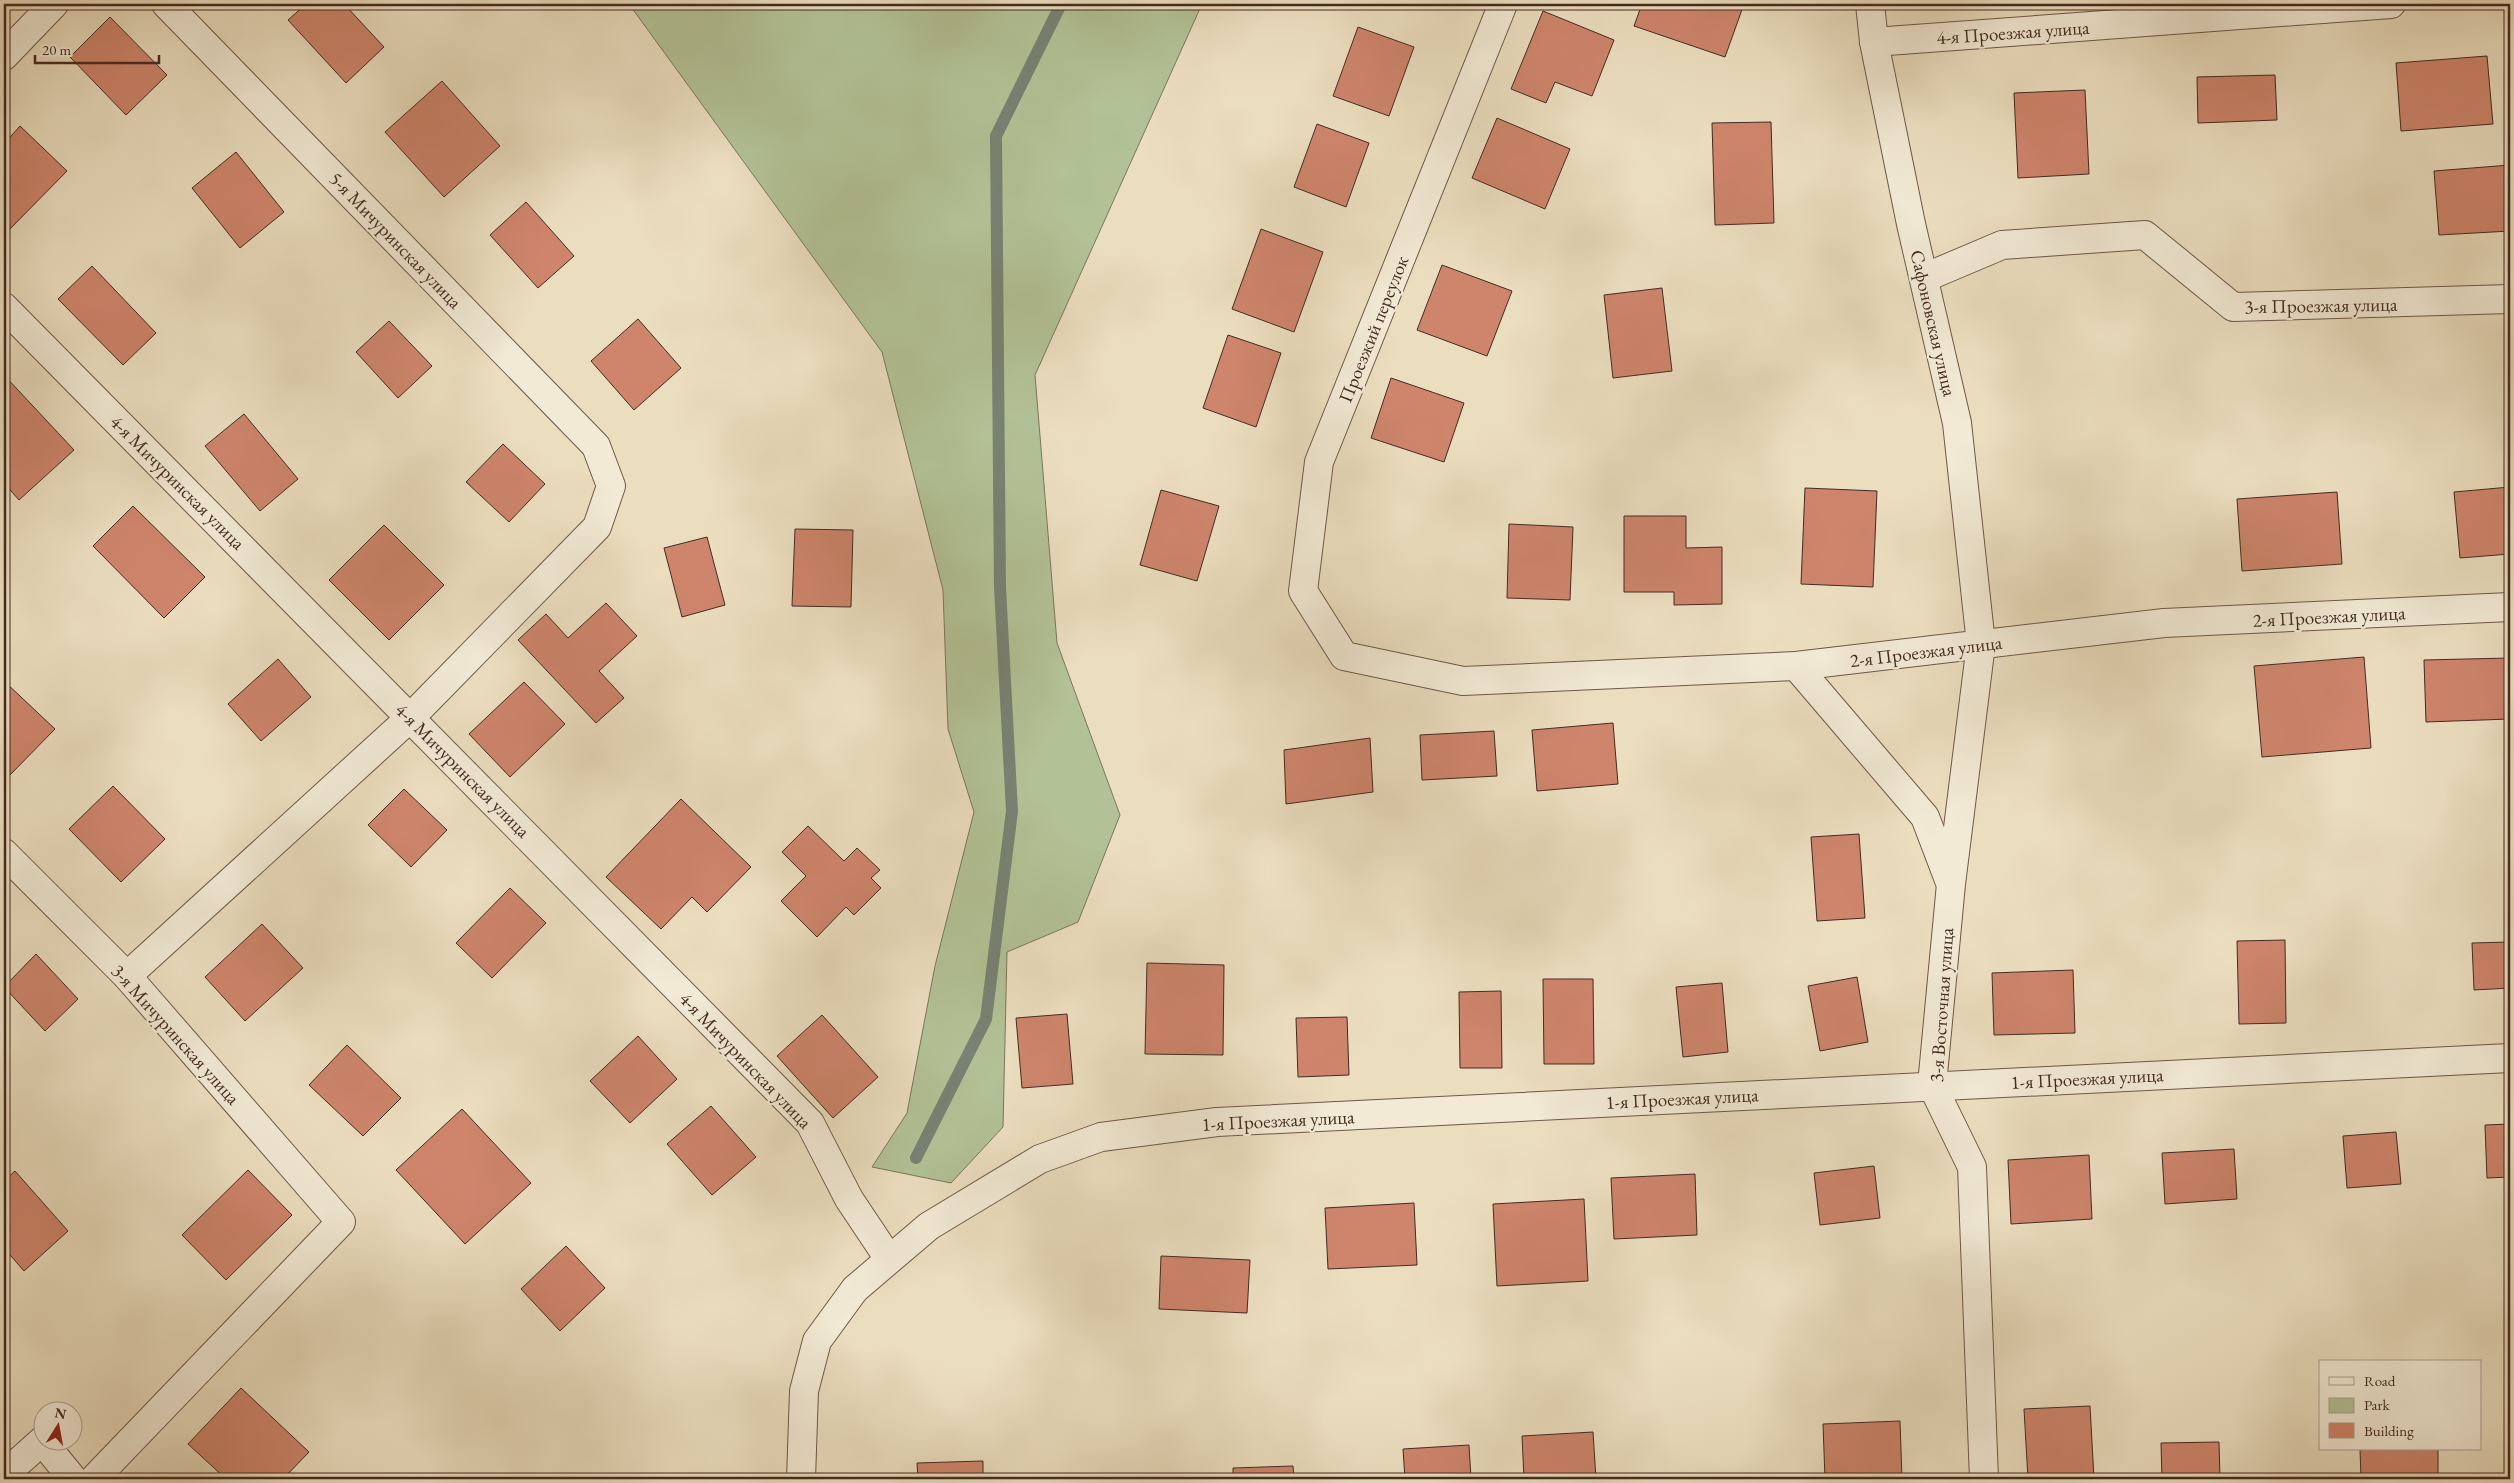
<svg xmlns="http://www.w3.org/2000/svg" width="2514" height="1483" font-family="'EB Garamond',serif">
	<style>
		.green { fill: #b2c296; stroke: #7b765c }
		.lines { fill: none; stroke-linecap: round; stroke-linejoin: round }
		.stream { stroke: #778374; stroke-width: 12 }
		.building { fill: #ce856c; stroke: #442b21 }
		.minor-casing { stroke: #6e5848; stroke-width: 30 }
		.minor { stroke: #f2ead5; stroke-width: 28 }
		.labels { text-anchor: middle; stroke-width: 4.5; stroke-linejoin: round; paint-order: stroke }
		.street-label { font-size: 19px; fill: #442b21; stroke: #f2ead5 }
	</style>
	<rect width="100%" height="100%" fill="#ebdebf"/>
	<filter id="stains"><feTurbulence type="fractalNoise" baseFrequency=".004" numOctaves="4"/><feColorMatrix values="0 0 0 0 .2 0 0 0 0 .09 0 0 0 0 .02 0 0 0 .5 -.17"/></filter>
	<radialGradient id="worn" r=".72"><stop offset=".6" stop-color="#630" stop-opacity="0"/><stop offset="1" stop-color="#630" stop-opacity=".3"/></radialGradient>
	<path class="green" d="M629 4H1202L1035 375 1057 643 1120 815 1078 922 1007 952 1003 1127 951 1183 872 1167 907 1113 935 966 974 812 948 729 943 590 882 352Z"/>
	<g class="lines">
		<path class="stream" d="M916 1158 986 1019 1012 811 1000 588 996 136 1061 4"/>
	</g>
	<g class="building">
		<path d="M306 4H344L384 47 346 83 288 20Z"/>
		<path d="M1642 4H1744L1725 57 1634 26Z"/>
		<path d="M1543 11 1614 40 1592 96 1555 82 1546 103 1511 89Z"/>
		<path d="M110 17 167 75 126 115 70 57Z"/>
		<path d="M1358 27 1414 47 1389 116 1333 96Z"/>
		<path d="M2487 56 2493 124 2401 131 2396 63Z"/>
		<path d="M2275 75 2277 120 2198 123 2197 77Z"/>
		<path d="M442 81 500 146 444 197 385 132Z"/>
		<path d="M2085 90 2089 174 2018 178 2014 93Z"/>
		<path d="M1497 118 1570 149 1545 209 1472 178Z"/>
		<path d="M1771 122 1774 223 1715 225 1712 123Z"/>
		<path d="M1317 124 1369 143 1346 207 1294 187Z"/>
		<path d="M20 126 67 171 6 233 4 231V144Z"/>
		<path d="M236 152 284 212 240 248 192 188Z"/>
		<path d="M2510 165V231L2439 235 2434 171Z"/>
		<path d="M526 202 574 256 538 288 490 235Z"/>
		<path d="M1261 229 1323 252 1294 332 1232 309Z"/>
		<path d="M1442 265 1512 291 1487 356 1417 330Z"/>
		<path d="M92 266 156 333 123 365 58 299Z"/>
		<path d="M1662 288 1672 371 1613 378 1604 295Z"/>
		<path d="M638 319 681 368 634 410 591 361Z"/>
		<path d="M389 321 432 366 398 398 356 352Z"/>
		<path d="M1228 335 1281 353 1256 427 1203 408Z"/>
		<path d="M4 375 74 450 19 500 4 483Z"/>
		<path d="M1391 378 1464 403 1444 462 1371 438Z"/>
		<path d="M244 414 298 479 260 511 205 446Z"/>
		<path d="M503 444 545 484 509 522 466 482Z"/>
		<path d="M2510 487V554L2460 558 2454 492Z"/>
		<path d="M1805 488 1877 491 1873 587 1801 584Z"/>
		<path d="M1161 490 1219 506 1197 581 1140 565Z"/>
		<path d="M2337 492 2342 564 2242 571 2237 499Z"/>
		<path d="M133 506 205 577 164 618 93 546Z"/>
		<path d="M1624 516H1686V548L1722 547V604L1674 605V592H1624Z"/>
		<path d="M1509 524 1573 527 1570 600 1507 598Z"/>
		<path d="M384 525 444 585 389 640 329 580Z"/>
		<path d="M795 529 853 530 851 607 792 606Z"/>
		<path d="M707 537 725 605 682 617 664 548Z"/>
		<path d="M606 603 637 636 599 671 624 698 596 723 518 640 546 614 568 638Z"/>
		<path d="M2364 657 2371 748 2262 757 2254 666Z"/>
		<path d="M2510 658V719L2426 722 2424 660Z"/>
		<path d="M278 659 311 697 261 741 228 704Z"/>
		<path d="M4 681 55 729 9 776 4 771Z"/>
		<path d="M524 682 565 724 510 777 469 734Z"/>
		<path d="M1613 723 1618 784 1537 791 1532 730Z"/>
		<path d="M1494 731 1497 776 1422 780 1420 735Z"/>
		<path d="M1370 738 1373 792 1286 804 1284 750Z"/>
		<path d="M113 786 165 839 121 882 69 829Z"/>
		<path d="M404 789 447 830 411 867 368 825Z"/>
		<path d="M681 799 751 867 707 912 692 897 661 929 606 877Z"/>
		<path d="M808 826 844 861 857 848 880 870 871 878 881 888 854 915 846 907 817 937 781 901 806 876 782 852Z"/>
		<path d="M1859 834 1865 918 1817 921 1811 837Z"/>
		<path d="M510 888 546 923 492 978 456 943Z"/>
		<path d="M262 924 303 968 245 1021 205 977Z"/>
		<path d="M2285 940 2286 1023 2239 1024 2237 941Z"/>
		<path d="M2510 942V988L2474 990 2472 943Z"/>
		<path d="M36 954 78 999 45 1031 4 987Z"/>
		<path d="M1147 963 1224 965 1223 1055 1145 1054Z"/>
		<path d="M2073 970 2075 1033 1994 1035 1992 973Z"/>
		<path d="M1857 977 1868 1042 1820 1051 1808 986Z"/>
		<path d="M1543 979H1593L1594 1064H1544Z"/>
		<path d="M1722 983 1728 1052 1683 1057 1676 987Z"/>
		<path d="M1501 991 1502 1068H1460L1459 992Z"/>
		<path d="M1067 1014 1073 1084 1022 1088 1016 1018Z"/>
		<path d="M822 1015 878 1077 833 1118 777 1056Z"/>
		<path d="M1347 1017 1349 1075 1298 1077 1296 1018Z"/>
		<path d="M638 1036 677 1079 630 1123 590 1081Z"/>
		<path d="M347 1045 401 1098 363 1136 309 1085Z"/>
		<path d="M711 1106 756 1157 712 1195 667 1144Z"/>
		<path d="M462 1109 531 1183 465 1244 396 1170Z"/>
		<path d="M2510 1124V1177L2487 1178 2485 1125Z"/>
		<path d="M2396 1132 2401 1184 2347 1188 2343 1136Z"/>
		<path d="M2234 1149 2237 1199 2165 1204 2162 1153Z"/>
		<path d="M2089 1155 2092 1219 2011 1224 2008 1160Z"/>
		<path d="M1874 1166 1880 1218 1820 1225 1814 1173Z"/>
		<path d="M248 1170 292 1215 226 1280 182 1235Z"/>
		<path d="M15 1171 68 1231 24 1271 4 1248V1181Z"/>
		<path d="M1695 1174 1697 1235 1614 1239 1611 1178Z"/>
		<path d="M1584 1199 1588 1281 1497 1286 1493 1204Z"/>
		<path d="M1414 1203 1417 1265 1328 1269 1325 1208Z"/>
		<path d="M566 1246 605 1288 560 1331 521 1289Z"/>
		<path d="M1161 1256 1250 1260 1247 1313 1159 1309Z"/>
		<path d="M241 1388 309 1452 283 1479H226L188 1444Z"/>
		<path d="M2090 1406 2094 1479H2028L2024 1409Z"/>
		<path d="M1900 1421 1902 1479H1825L1823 1424Z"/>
		<path d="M1593 1432 1596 1479H1524L1522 1436Z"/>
		<path d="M2219 1442 2220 1479H2162L2161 1443Z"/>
		<path d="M1469 1445 1471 1479H1405L1403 1449Z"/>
		<path d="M2360 1449H2438V1479H2361Z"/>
		<path d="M983 1461V1479H918L917 1463Z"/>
		<path d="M1293 1466 1294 1479H1233V1468Z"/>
	</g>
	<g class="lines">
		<defs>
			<g id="minor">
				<path d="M1503 4 1319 462 1303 591 1344 656 1463 681 1796 666 2164 623 2510 607"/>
				<path d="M1870 4 1874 42 1911 224 1957 423 1981 644 1951 884 1932 1085 1972 1167 1984 1479"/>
				<path d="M1874 42 2391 4"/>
				<path d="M4 56 54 4"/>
				<path d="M1924 278 2002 245 2145 235 2233 307 2510 299"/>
				<path d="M4 307 810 1123 849 1199 889 1259"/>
				<path d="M1796 666 1925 817 1949 880"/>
				<path d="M4 853 127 976 341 1222 94 1479"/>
				<path d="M127 976 411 717 597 527 611 486 596 446 166 4"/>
				<path d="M4 1475 42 1441 73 1479"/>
				<path d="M801 1479 804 1391 817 1341 855 1289 929 1226 1040 1159 1101 1137 1217 1122 2510 1058"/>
			</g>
		</defs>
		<use href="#minor" class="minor-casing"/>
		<use href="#minor" class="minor"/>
	</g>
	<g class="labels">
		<g class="street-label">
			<text transform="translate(2013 32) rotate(-4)" y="7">4-я Проезжая улица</text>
			<text transform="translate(396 240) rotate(46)" y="7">5-я Мичуринская улица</text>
			<text transform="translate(2321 305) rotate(-1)" y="7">3-я Проезжая улица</text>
			<text transform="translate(1934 323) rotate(77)" y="7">Сафоновская улица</text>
			<text transform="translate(1373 329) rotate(-68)" y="7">Проезжий переулок</text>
			<text transform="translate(178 482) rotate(45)" y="7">4-я Мичуринская улица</text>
			<text transform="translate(2329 616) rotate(-3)" y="7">2-я Проезжая улица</text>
			<text transform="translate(1926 651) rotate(-7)" y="7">2-я Проезжая улица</text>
			<text transform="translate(463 770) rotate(45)" y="7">4-я Мичуринская улица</text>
			<text transform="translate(1941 1005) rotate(-86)" y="7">3-я Восточная улица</text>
			<text transform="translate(176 1034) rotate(48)" y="7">3-я Мичуринская улица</text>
			<text transform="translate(746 1060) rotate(46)" y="7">4-я Мичуринская улица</text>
			<text transform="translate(2087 1078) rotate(-3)" y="7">1-я Проезжая улица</text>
			<text transform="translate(1682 1098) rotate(-3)" y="7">1-я Проезжая улица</text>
			<text transform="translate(1278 1120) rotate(-3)" y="7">1-я Проезжая улица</text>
		</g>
	</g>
	<rect width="2514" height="1483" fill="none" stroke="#ebdebf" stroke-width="20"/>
	<rect x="5" y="5" width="2504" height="1473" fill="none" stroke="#442b21" stroke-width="2.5"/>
	<rect x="10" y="10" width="2494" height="1463" fill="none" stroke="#442b21"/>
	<rect x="2319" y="1360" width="162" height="90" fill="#f2ead5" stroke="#ac9e8d"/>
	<rect x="2329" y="1377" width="25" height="8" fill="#f2ead5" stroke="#ac9e8d"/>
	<text x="2364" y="1386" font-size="15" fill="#442b21">Road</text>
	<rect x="2329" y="1398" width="25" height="15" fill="#b2c296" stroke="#ac9e8d"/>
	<text x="2364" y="1410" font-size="15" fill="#442b21">Park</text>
	<rect x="2329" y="1423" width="25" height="15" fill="#ce856c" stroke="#ac9e8d"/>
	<text x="2364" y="1436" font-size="15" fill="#442b21">Building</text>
	<g transform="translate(58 1426) rotate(11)"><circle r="24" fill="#f2ead5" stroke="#ac9e8d"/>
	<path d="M0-4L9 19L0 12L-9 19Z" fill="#8f2418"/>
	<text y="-8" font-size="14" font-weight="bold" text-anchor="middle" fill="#442b21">N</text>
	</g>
	<path d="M35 55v8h124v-8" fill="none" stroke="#442b21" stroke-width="2.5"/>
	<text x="42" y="55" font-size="15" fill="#442b21" stroke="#f2ead5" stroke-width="4" paint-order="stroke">20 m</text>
	<rect width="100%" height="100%" filter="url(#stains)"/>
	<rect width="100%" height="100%" fill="url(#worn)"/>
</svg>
